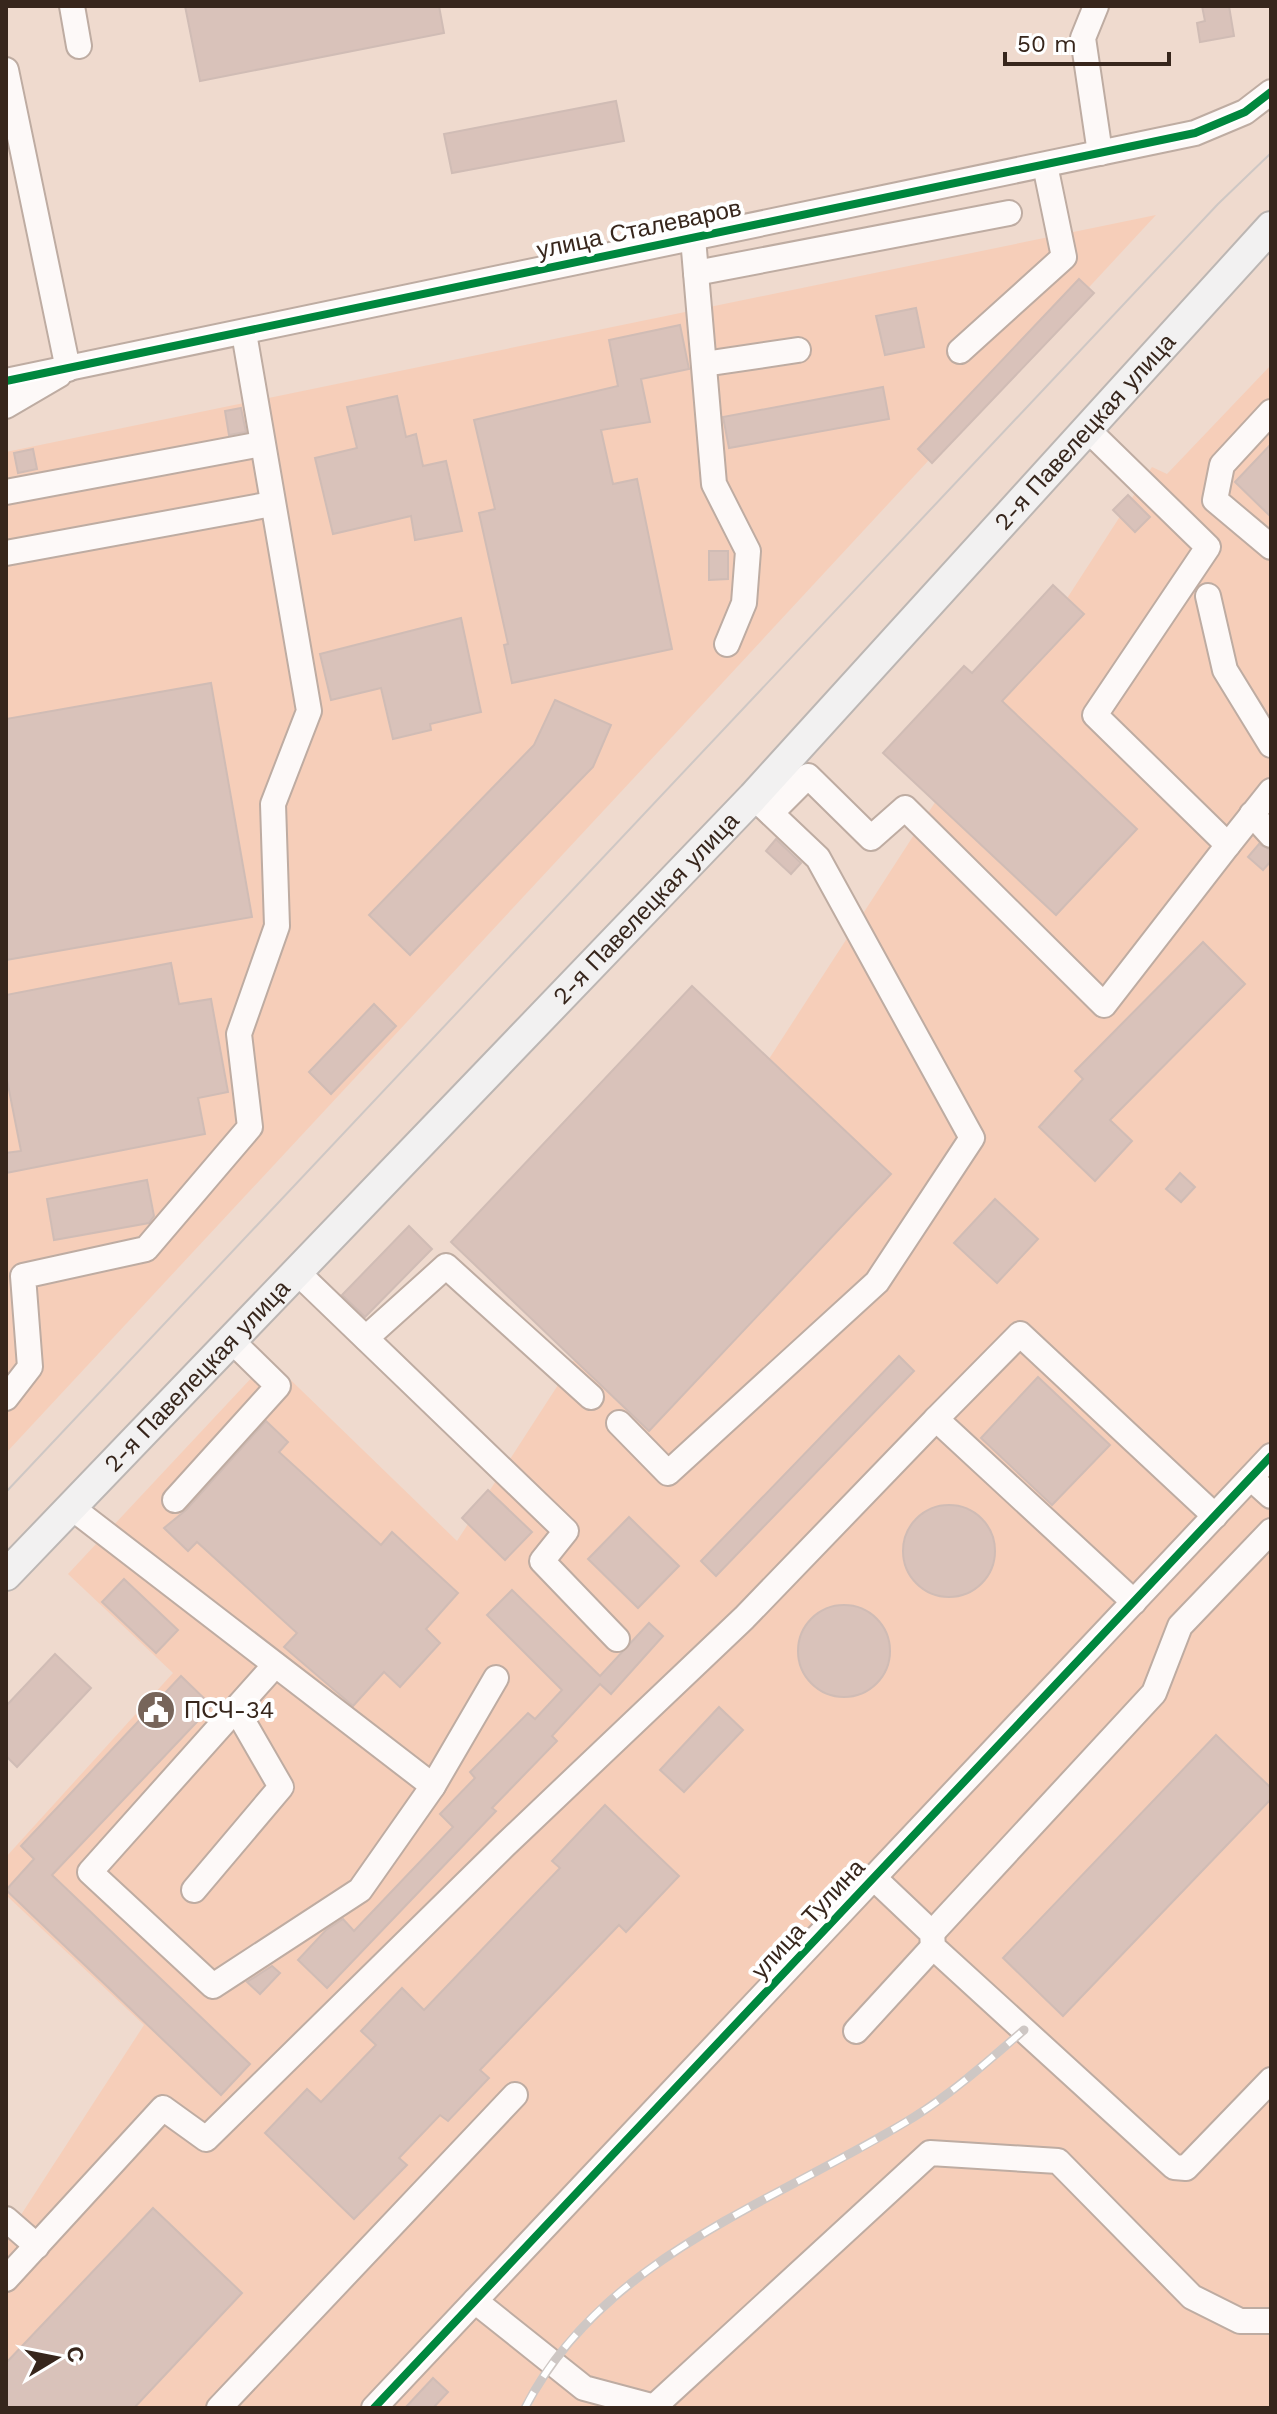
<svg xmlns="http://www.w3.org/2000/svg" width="1277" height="2414" font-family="'Work Sans',sans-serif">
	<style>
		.built { fill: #f6ceb9 }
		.building { fill: #d9c2ba; stroke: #d0bcb5; stroke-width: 2 }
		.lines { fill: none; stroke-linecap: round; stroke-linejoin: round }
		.minor-casing { stroke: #beaca2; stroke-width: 28 }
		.major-casing { stroke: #bcb6b3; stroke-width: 34 }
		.minor { stroke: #fdf9f8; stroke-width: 24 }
		.major { stroke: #f2f1f1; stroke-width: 30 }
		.tram { stroke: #cec7c4; stroke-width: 2 }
		.rail-casing { stroke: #cec7c4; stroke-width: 9 }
		.rail { stroke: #fff; stroke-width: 6; stroke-dasharray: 18; stroke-linecap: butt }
		.cycleway-casing { stroke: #fff; stroke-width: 13 }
		.cycleway { stroke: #00873e; stroke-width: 8 }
		.labels { text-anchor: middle; stroke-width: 8; stroke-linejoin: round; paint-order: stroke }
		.street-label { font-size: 24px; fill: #37261c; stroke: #fff }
		.poi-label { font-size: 24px; fill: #37261c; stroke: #fff; text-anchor: start }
	</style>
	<rect width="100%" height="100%" fill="#efdace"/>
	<g class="built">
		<path d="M1156 215 712 694 6 1453V452Z"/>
		<path d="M1271 365V2408H6V2238L144 2025 6 1895V1857L173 1673 68 1574 269 1359 457 1541 1152 467 1167 474Z"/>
	</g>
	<g class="building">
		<path d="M185 6H439L444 33 200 81Z"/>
		<path d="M1202 6H1229L1234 36 1200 42 1197 23 1205 21Z"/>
		<path d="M616 101 624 141 452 173 444 134Z"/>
		<path d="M1079 279 1094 293 932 463 918 449Z"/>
		<path d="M916 308 924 347 885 355 876 316Z"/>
		<path d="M680 325 689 369 641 379 650 422 601 430 613 484 637 479 672 649 512 683 504 645 508 644 479 513 495 509 474 420 618 386 609 340Z"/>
		<path d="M883 387 889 419 729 448 723 417Z"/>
		<path d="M397 396 406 437 416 434 423 466 446 461 462 531 415 540 411 516 333 534 315 458 357 448 347 407Z"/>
		<path d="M241 408 246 432 229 435 225 411Z"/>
		<path d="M1271 444V517L1235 482Z"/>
		<path d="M33 449 37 469 18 473 14 453Z"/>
		<path d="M1128 495 1150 517 1135 532 1113 510Z"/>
		<path d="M709 551H728V579L709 580Z"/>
		<path d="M1053 585 1084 614 1002 701 1137 829 1056 915 883 753 964 666 972 673Z"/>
		<path d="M461 618 481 712 430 724 431 730 393 739 381 688 331 700 320 654Z"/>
		<path d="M211 683 252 917 6 960V719Z"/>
		<path d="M555 700 611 725 593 767 410 955 369 915 534 745Z"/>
		<path d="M776 839 801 863 791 874 766 851Z"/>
		<path d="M1259 844 1271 850V861L1263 870 1248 857Z"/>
		<path d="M1203 942 1245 984 1110 1120 1132 1141 1095 1181 1039 1127 1083 1079 1075 1071Z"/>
		<path d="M171 963 179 1004 211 999 228 1092 198 1098 205 1134 6 1173V1153L21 1151 6 1075V995Z"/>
		<path d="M692 986 891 1174 649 1431 451 1242Z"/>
		<path d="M374 1004 396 1026 331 1094 309 1072Z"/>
		<path d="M1180 1173 1195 1187 1181 1202 1166 1189Z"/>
		<path d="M147 1180 154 1216 149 1223 54 1240 47 1199Z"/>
		<path d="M995 1199 1038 1239 997 1283 954 1243Z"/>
		<path d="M409 1226 432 1249 365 1317 342 1295Z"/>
		<path d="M899 1356 914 1371 716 1576 701 1561Z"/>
		<path d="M1038 1377 1110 1445 1052 1505 981 1438Z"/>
		<path d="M266 1421 288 1442 279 1452 381 1545 392 1532 458 1593 426 1629 440 1643 400 1687 384 1672 353 1706 284 1647 297 1633 197 1542 188 1551 164 1528 186 1510Z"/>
		<path d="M488 1490 532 1532 505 1560 462 1518Z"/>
		<circle cx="949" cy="1551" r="46"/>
		<path d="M629 1517 679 1566 638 1608 588 1559Z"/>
		<path d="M124 1579 178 1630 156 1653 102 1602Z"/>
		<path d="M512 1590 600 1676 649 1623 663 1636 611 1694 600 1684 552 1736 557 1741 492 1808 496 1811 327 1988 298 1960 326 1930 343 1919 354 1931 453 1827 440 1814 475 1778 470 1772 528 1713 535 1719 562 1690 487 1615Z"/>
		<circle cx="844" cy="1651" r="46"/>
		<path d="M55 1654 91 1688 17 1767 6 1756V1706Z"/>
		<path d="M181 1676 212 1706 52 1875 250 2064 221 2095 6 1890 34 1859 21 1846Z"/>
		<path d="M719 1707 743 1730 684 1792 660 1770Z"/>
		<path d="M1216 1735 1271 1788V1799L1063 2016 1003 1958Z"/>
		<path d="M605 1805 679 1876 626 1932 619 1925 480 2070 489 2078 448 2121 440 2115 399 2158 407 2165 354 2219 265 2133 307 2089 321 2102 376 2045 361 2031 402 1988 424 2010 560 1868 552 1861Z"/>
		<path d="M272 1966 280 1973 260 1994 247 1982Z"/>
		<path d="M153 2208 242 2293 134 2408H6V2363Z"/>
		<path d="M433 2378 448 2392 433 2408H405Z"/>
	</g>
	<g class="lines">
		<defs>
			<g id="minor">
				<path d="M72 6 79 46"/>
				<path d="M1096 6 1083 38 1100 153"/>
				<path d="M6 70 68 369"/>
				<path d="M693 238 714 484 748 551 744 603 727 644"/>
				<path d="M696 273 1009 213"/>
				<path d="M960 351 1064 257 1045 165"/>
				<path d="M704 364 798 350"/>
				<path d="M6 381 1195 133 1245 112 1271 92"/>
				<path d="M6 406 59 375"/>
				<path d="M1271 412 1222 465 1215 500 1271 547"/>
				<path d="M6 492 261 444"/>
				<path d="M6 553 272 504"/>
				<path d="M1208 596 1225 670 1271 745"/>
				<path d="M771 813 808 776 871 838 905 808 1104 1005 1228 845 1095 715 1208 547 1087 429"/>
				<path d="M1252 814 1271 835"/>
				<path d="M1228 845 1271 791"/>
				<path d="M297 1272 566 1531 542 1561 617 1639"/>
				<path d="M366 1338 446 1266 591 1397"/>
				<path d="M6 1398 30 1367 23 1276 146 1249 250 1127 239 1034 277 926 273 804 309 711 244 333"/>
				<path d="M936 1419 1020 1334 1215 1516"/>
				<path d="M619 1423 668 1473 877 1282 972 1138 818 858 761 804"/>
				<path d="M1251 1478 1271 1496"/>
				<path d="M175 1500 278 1386 231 1340"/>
				<path d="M71 1507 433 1786"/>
				<path d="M275 1665 90 1872 213 1986 360 1890 433 1786 496 1678"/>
				<path d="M874 1878 932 1933 933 1947 1174 2167 1186 2168 1271 2080"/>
				<path d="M194 1890 281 1787 236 1709"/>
				<path d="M932 1933 1154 1693 1180 1626 1271 1531"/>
				<path d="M856 2031 933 1947"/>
				<path d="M6 2219 37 2246"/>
				<path d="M6 2279 163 2108 206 2139 504 1846 744 1618 936 1419 1134 1602"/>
				<path d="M475 2301 584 2388 659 2408"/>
				<path d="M656 2405 930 2153 1058 2161 1192 2297 1240 2321H1271"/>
				<path d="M219 2408 515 2095"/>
				<path d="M374 2408 1271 1456"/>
			</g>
			<g id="major">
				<path id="s1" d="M6 1575 753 797 1271 227"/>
			</g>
		</defs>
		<use href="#minor" class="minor-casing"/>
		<use href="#major" class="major-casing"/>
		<use href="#minor" class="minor"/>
		<use href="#major" class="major"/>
		<path class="tram" d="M6 1492 1218 204 1271 153"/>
		<defs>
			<path id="rail" d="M525 2408C603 2256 778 2201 914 2117 954 2092 989 2060 1024 2030"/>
		</defs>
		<use href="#rail" class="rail-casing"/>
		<use href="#rail" class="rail"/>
		<defs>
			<g id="cycleway">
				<path d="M6 381 1195 133 1245 112 1271 92"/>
				<path d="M374 2408 1271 1456"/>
			</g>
		</defs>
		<use href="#cycleway" class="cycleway-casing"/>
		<use href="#cycleway" class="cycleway"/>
	</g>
	<defs>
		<symbol id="civic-disc" viewBox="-11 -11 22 22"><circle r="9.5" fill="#77655a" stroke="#fff"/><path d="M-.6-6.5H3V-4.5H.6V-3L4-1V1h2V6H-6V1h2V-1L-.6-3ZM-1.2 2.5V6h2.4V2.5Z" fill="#fff"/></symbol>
	</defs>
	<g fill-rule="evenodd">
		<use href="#civic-disc" x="134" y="1688" width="44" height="44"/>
	</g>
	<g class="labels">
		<g class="street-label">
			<text transform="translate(639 229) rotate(-12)" y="8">улица Сталеваров</text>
			<text dy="8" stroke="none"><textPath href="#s1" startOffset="1572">2-я Павелецкая улица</textPath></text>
			<text dy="8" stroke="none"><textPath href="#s1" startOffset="924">2-я Павелецкая улица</textPath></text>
			<text dy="8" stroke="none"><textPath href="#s1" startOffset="276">2-я Павелецкая улица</textPath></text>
			<text transform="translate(808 1919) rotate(-47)" y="8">улица Тулина</text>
		</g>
		<g class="poi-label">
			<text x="184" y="1718">ПСЧ-34</text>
		</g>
	</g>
	<rect width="1277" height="2414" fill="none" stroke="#37261c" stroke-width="16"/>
	<g transform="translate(56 2358) rotate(80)" stroke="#ffffff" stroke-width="6" paint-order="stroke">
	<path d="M0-6L14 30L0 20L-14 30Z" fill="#37261c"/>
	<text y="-12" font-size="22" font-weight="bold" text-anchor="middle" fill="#37261c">С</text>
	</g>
	<path d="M1005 52v12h164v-12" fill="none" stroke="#37261c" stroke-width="4"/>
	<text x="1017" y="52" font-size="24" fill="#37261c" stroke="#ffffff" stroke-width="6" paint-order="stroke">50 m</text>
</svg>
